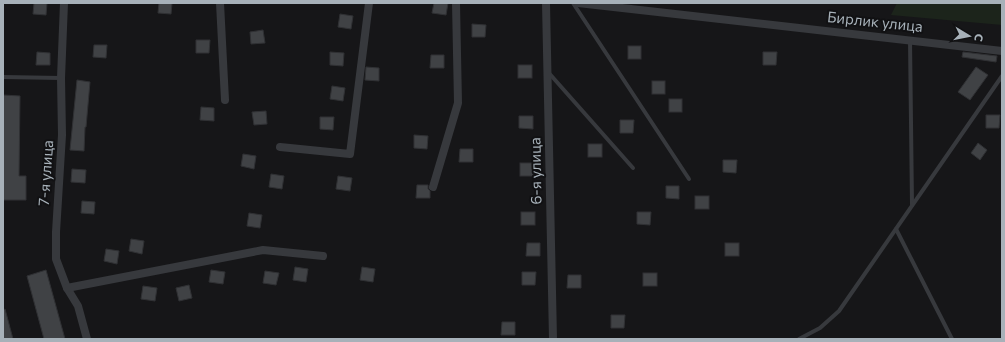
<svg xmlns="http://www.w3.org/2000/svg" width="1005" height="342" font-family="Commissioner,sans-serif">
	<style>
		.green { fill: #1c241b }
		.building { fill: #404245; stroke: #303134 }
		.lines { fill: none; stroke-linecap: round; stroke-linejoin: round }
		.service { stroke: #37393d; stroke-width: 4 }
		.minor { stroke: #37393d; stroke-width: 8 }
		.labels { text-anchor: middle; stroke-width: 4; stroke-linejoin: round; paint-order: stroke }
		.street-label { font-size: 15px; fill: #a7b1b9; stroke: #111113 }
	</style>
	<rect width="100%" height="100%" fill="#161618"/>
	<path class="green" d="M897 3H1002V25L891 15Z"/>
	<g class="building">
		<path d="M34 3H47L46 15 33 14Z"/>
		<path d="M159 3H172L171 14 158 13Z"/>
		<path d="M434 3H448L446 15 432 13Z"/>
		<path d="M340 14 353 16 351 29 338 27Z"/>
		<path d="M472 24 486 25 485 37H472Z"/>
		<path d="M263 30 265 43 251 44 250 32Z"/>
		<path d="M196 40H210L209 53H196Z"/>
		<path d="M94 45H107L106 58 93 57Z"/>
		<rect x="628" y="46" width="13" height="13"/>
		<path d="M37 52 50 53V65H36Z"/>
		<path d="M330 52 344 53 343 66 330 65Z"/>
		<path d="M763 52H777L776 65H763Z"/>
		<path d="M963 52 997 56 996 62 962 57Z"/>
		<path d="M431 55H444V68H430Z"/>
		<rect x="518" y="65" width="14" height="13"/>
		<path d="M366 67 379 68V81L365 80Z"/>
		<path d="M976 67 988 75 970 100 958 92Z"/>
		<path d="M77 80 90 82 86 127H85L84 151 70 150Z"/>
		<rect x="652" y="81" width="13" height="13"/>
		<path d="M332 86 345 88 343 101 330 99Z"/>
		<path d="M3 95 20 96 19 176H26V200H3Z"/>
		<rect x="669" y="99" width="13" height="13"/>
		<path d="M201 107 214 108V121L200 120Z"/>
		<path d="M266 111 267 124 254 125 252 112Z"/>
		<path d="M986 115H1000L999 128H986Z"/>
		<path d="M519 116H533V129L519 128Z"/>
		<path d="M320 117H334L333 130 320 129Z"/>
		<path d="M620 120H634L633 133H620Z"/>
		<path d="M414 135 428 136 427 149 414 148Z"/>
		<path d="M978 143 987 150 980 160 971 153Z"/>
		<rect x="588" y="144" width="14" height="13"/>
		<path d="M460 149H473V162H459Z"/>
		<path d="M243 154 256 156 254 169 241 166Z"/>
		<path d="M723 160H737L736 173 723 172Z"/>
		<rect x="520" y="163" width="13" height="13"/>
		<path d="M72 169 86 170 85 183 71 182Z"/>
		<path d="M271 174 284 176 282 189 269 187Z"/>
		<path d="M338 176 352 178 350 191 336 189Z"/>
		<path d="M417 185H428V189L430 191V198H416Z"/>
		<path d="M666 186H679V199L666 198Z"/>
		<rect x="695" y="196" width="14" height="13"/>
		<path d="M82 201 95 202 94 214 81 213Z"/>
		<rect x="521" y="212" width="14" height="13"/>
		<path d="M637 212H651L650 225 637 224Z"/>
		<path d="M249 213 262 215 260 228 247 226Z"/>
		<path d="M131 239 144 241 142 254 129 251Z"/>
		<path d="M527 243H540V256H526Z"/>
		<rect x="725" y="243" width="14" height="13"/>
		<path d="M106 249 119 251 117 264 104 261Z"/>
		<path d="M295 267 308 269 306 282 293 280Z"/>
		<path d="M362 267 375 269 373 282 360 280Z"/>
		<path d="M46 270 65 339H44L27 276Z"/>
		<path d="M211 270 225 272 223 284 209 282Z"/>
		<path d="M265 271 279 273 276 285 263 283Z"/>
		<path d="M522 272H536L535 285H522Z"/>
		<rect x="643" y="273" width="14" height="13"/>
		<path d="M568 275H581V288H567Z"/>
		<path d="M189 285 192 298 179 301 176 288Z"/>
		<path d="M143 286 157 288 155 301 141 299Z"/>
		<path d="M5 309 13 339H3V310Z"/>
		<path d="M611 315H625L624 328H611Z"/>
		<path d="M502 322H515V335H501Z"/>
	</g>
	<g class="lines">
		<g class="service">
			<path d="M573 3 689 179"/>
			<path d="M910 40 912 205"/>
			<path d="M548 72 633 168"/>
			<path d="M3 77 61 78"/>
			<path d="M896 229 952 339"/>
			<path d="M799 339 820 328 839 311 1002 76"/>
		</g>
		<g class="minor">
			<path d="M64 3 61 78 62 135 56 232V259L67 288 78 306 87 339"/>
			<path d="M220 3 225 100"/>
			<path d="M546 3 553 339"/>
			<path d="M578 3 1002 51"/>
			<path d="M280 147 350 154 369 3"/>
			<path d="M433 187 458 103 456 3"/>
			<path d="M67 288 263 250 323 256"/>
		</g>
	</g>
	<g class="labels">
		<g class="street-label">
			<text transform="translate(875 22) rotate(6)" y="5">Бирлик улица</text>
			<text transform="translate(536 171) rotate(-91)" y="5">6-я улица</text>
			<text transform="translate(46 173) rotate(-86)" y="5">7-я улица</text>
		</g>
	</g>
	<rect width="1005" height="342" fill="none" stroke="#a7b1b9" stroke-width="8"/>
	<g transform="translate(969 36) rotate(100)" stroke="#111113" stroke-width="3" paint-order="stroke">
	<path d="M0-3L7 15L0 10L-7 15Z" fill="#a7b1b9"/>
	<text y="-6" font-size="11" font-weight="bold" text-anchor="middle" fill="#a7b1b9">С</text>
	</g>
</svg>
